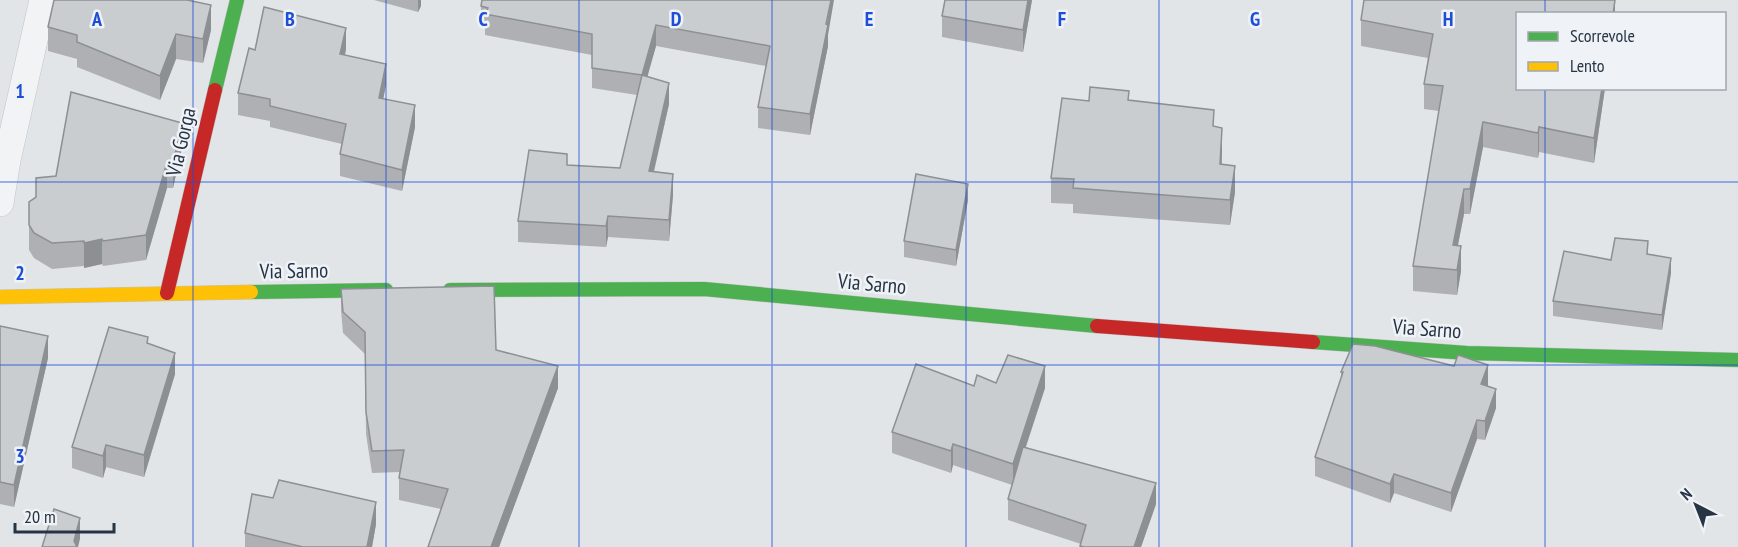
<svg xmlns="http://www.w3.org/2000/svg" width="1738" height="547" font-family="'PT Sans Narrow',sans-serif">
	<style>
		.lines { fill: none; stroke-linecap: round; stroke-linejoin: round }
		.street-casing { stroke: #c0c3c5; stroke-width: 28 }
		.fast-casing { stroke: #c0c3c5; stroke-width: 15 }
		.slow-casing { stroke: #c0c3c5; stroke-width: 15 }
		.jam-casing { stroke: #c0c3c5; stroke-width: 15 }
		.street { stroke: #f1f3f4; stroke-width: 27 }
		.fast { stroke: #4caf50; stroke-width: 14 }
		.slow { stroke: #ffc107; stroke-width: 14 }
		.jam { stroke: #c62828; stroke-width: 14 }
		.wall { fill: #aeb0b3 }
		.shaded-wall { fill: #8d9092 }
		.building { fill: #cacdd0; stroke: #8d9092; stroke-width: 1.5 }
		.grid { fill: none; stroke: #1d4ed8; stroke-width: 1.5; stroke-opacity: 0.55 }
		.labels { text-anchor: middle; stroke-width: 5; stroke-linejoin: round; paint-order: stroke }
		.street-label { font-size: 21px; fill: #273443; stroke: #eff3f7 }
		.grid-label { font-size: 20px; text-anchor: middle; font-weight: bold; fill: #1d4ed8; stroke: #eff3f7; stroke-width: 5; stroke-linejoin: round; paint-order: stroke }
	</style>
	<rect width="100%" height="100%" fill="#e2e5e7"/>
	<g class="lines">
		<defs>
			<path id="street" d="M0 203 7 160 43 0"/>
			<g id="fast">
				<path d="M215 90 237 0"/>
				<path d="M450 290 704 289 1097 326"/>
				<path d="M251 292 386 290"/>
				<path d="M1313 342 1467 353 1738 360"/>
			</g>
			<path id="slow" d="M0 297 251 292"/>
			<g id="jam">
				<path d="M167 293 215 90"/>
				<path d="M1097 326 1313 342"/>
			</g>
		</defs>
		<use href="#street" class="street-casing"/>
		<use href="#fast" class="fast-casing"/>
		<use href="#slow" class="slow-casing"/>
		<use href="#jam" class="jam-casing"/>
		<use href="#street" class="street"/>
		<use href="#fast" class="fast"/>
		<use href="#slow" class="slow"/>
		<use href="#jam" class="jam"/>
	</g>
	<g class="wall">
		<path d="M374 0H421V6L418 12Z"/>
		<path d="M1032 0 1023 52 942 37V16Z"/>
		<path d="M481 6 828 35V46L810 135 758 128V107L766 66 656 46 647 76 669 104 654 172 673 195 669 241 608 237 606 247 518 242V221L567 165 620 168 637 95 592 88V55L485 35V28L481 27Z"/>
		<path d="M1615 14 1518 88H1605L1594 163 1539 152 1538 158 1483 147 1470 214H1464L1458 245 1461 271 1457 295 1413 291V266L1439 111 1424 109V84L1428 58 1361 46V20Z"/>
		<path d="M48 27 211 30 203 63 176 59 160 100 77 67V59L48 51Z"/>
		<path d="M346 49 345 55 386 85 383 99 415 127 402 191 340 176V154L342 144 270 127V121L238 115V93L255 50Z"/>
		<path d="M1089 101H1129L1214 127 1222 153V164L1235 192 1230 225 1073 213V204L1051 203V178Z"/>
		<path d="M182 148 173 188H167L146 260 103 266 102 264 84 268V266L52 269 34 258 29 250V202L36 197 56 176Z"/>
		<path d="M968 200 956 266 904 257V241Z"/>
		<path d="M1648 254 1671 273 1662 330 1553 316V301Z"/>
		<path d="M341 289 496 350 558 388 499 547H428L441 509 399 500V478L400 472 372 473 366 434 365 354 343 333 341 310Z"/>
		<path d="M0 326 48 358 14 507 0 504Z"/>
		<path d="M148 343 175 374 144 477 106 467 103 478 72 468V447Z"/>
		<path d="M1341 372 1488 385 1487 386 1496 408 1485 440 1477 439 1451 512 1394 493 1390 503 1315 476V457L1341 379Z"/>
		<path d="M996 383 1045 388 1026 447 1156 504 1141 547H1080L1081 544 1008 520V499L1012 485 953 465 951 473 892 453V432L974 386Z"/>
		<path d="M376 524 372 547H245V533Z"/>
	</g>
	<g class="shaded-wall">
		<path d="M418 0H421V6L418 12Z"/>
		<path d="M831 0H834L828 35V46L810 135V114Z"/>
		<path d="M1028 0H1032L1023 52V30Z"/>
		<path d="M1615 0V14H1613Z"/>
		<path d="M211 5V30L203 63V39Z"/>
		<path d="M656 25V46L642 96V75Z"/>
		<path d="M346 28V49L340 76V54Z"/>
		<path d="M176 34V59L160 100V76Z"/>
		<path d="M386 64V85L379 120V98Z"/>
		<path d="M669 83V104L649 192V171Z"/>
		<path d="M1602 88H1605L1594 163V138Z"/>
		<path d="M415 105V127L402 191V170Z"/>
		<path d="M1483 122V147L1470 214V189Z"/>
		<path d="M182 123V148L173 188V163Z"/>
		<path d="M1539 127V152L1538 158V133Z"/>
		<path d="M1222 128V153L1220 189V164Z"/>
		<path d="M167 162V188L146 260V235Z"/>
		<path d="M1235 166V192L1230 225V200Z"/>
		<path d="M673 174V195L669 241V220Z"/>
		<path d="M968 184V200L956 266V250Z"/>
		<path d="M1464 189V214L1453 270V245Z"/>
		<path d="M608 216V237L606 247V226Z"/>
		<path d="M102 239V264L84 268V243Z"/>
		<path d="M1461 246V271L1457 295V270Z"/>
		<path d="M1671 258V273L1662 330V315Z"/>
		<path d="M48 336V358L14 507V485Z"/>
		<path d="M175 353V374L144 477V455Z"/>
		<path d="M1488 365V385L1481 403V384Z"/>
		<path d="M558 366V388L499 547H491Z"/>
		<path d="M1045 366V388L1013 485V464Z"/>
		<path d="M1496 389V408L1485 440V421Z"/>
		<path d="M1477 420V439L1451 512V493Z"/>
		<path d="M953 444V465L951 473V451Z"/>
		<path d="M106 445V467L103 478V456Z"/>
		<path d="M1394 474V493L1390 503V484Z"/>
		<path d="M1156 483V504L1141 547H1134Z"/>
		<path d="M376 502V524L372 547H367Z"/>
		<path d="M80 518V539L78 547H74V541Z"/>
	</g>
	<g class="building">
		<path d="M54 0H187L211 5 203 39 176 34 160 76 77 42V35L48 27Z"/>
		<path d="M482 0H831L826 24 828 25 810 114 758 107 770 46 656 25 642 75 592 68V34L485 14 488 8 481 6Z"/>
		<path d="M945 0H1028L1023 30 942 16Z"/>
		<path d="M1364 0H1615L1613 14H1518V88H1602L1594 138 1539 127 1538 133 1483 122 1470 189H1464L1453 245 1461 246 1457 270 1413 266 1443 86 1424 84 1433 34 1361 20Z"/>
		<path d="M264 7 346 28 340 54 386 64 379 98 415 105 402 170 340 154 346 124 270 106V99L238 93 249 48 255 50Z"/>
		<path d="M642 75 669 83 649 171 673 174 669 220 608 216 606 226 518 221 529 150 567 154V165L620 168Z"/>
		<path d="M1090 87 1129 91 1128 100 1214 110 1213 126 1222 128 1220 164 1235 166 1230 200 1073 188 1074 179 1051 178 1062 98 1089 101Z"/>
		<path d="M71 92 182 123 173 163 167 162 146 235 103 241 102 239 84 243V241L52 243 34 233 29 225V202L36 197V178L56 176Z"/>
		<path d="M916 174 968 184 956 250 904 241Z"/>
		<path d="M1615 238 1648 241 1647 254 1671 258 1662 315 1553 301 1564 251 1611 260Z"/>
		<path d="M494 286 496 350 558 366 491 547H428L448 489 399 478 404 450 372 451 366 412 365 332 343 312 341 289Z"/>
		<path d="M0 326 48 336 14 485 0 482Z"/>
		<path d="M109 327 148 337 147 343 175 353 144 455 106 445 103 456 72 447Z"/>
		<path d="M1353 344 1375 346 1454 366 1458 355 1488 365 1481 384 1496 389 1485 421 1477 420 1451 493 1394 474 1390 484 1315 457 1343 372H1341Z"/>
		<path d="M1008 355 1045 366 1013 464 953 444 951 451 892 432 916 364 974 386 977 375 996 383Z"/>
		<path d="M1023 447 1156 483 1134 547H1084L1080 546 1086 525 1008 499Z"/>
		<path d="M279 480 376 502 367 547H303L245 533 252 494 273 498Z"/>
		<path d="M54 509 80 518 74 541 77 547H42Z"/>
	</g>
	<path class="grid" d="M193 0V547M386 0V547M579 0V547M772 0V547M966 0V547M1159 0V547M1352 0V547M1545 0V14M1545 88V547M0 182H1738M0 365H1738"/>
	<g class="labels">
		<g class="street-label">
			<text transform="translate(181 142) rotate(-77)" y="7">Via Gorga</text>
			<text transform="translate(294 271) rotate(-1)" y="7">Via Sarno</text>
			<text transform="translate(872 284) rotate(5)" y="7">Via Sarno</text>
			<text transform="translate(1427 329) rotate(4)" y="7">Via Sarno</text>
		</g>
	</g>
	<g class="grid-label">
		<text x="97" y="26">A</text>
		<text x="290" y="26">B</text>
		<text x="483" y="26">C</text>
		<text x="676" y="26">D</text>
		<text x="869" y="26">E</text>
		<text x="1062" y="26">F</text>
		<text x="1255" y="26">G</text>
		<text x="1448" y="26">H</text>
		<text x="20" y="98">1</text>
		<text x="20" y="280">2</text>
		<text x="20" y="463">3</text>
	</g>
	<rect x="1516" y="12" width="210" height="78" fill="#eff3f7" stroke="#9fa7af" stroke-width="1.5"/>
	<rect x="1528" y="32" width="30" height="9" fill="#4caf50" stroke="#9fa7af" stroke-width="1.5"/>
	<text x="1570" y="42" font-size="18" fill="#273443">Scorrevole</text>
	<rect x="1528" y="62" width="30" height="9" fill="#ffc107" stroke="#9fa7af" stroke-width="1.5"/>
	<text x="1570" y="72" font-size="18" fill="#273443">Lento</text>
	<g transform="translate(1696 505) rotate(318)" stroke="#eff3f7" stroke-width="4.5" paint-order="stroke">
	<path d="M0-4.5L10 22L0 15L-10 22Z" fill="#273443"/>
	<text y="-9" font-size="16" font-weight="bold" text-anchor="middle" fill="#273443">N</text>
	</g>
	<path d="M15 523v9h99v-9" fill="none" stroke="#273443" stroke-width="3"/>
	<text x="24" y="523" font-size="18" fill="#273443" stroke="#eff3f7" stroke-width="4.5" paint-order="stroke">20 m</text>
</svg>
